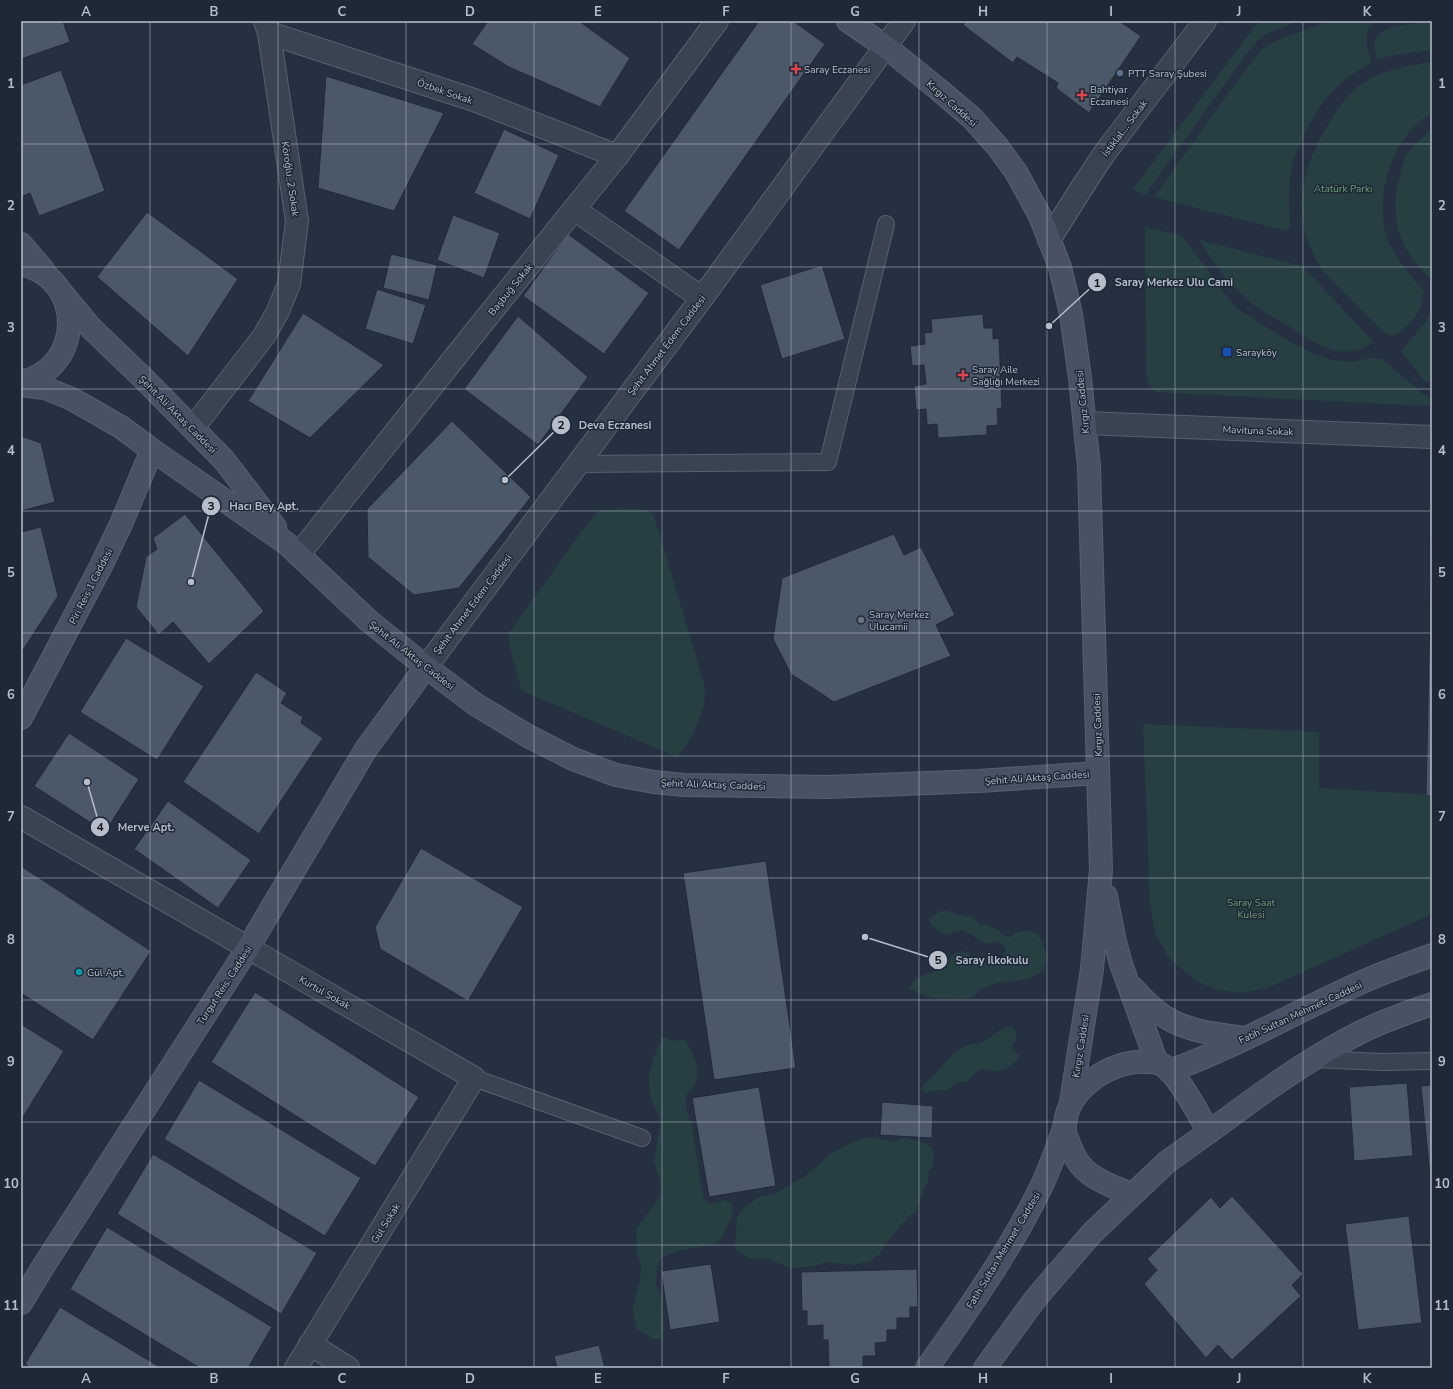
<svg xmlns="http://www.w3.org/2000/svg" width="1453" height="1389" font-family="'Nunito Sans',sans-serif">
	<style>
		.green { fill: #273f42 }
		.building { fill: #4b586a; stroke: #202a38 }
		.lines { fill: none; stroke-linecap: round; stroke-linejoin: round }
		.lane-casing { stroke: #57616e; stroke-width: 18 }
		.street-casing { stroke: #57616e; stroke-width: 24 }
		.secondary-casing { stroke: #57616e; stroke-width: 24 }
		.lane { stroke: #3a4351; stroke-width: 16 }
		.street { stroke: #3a4351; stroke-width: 22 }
		.secondary { stroke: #485264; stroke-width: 22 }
		.grid { fill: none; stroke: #b6becb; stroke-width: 1; stroke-opacity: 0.55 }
		.health-dot { fill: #e0444e; stroke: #1e2836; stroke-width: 1.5 }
		.service-dot { fill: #5c6f8a; stroke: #1e2836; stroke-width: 1.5 }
		.transit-dot { fill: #1a4fb4; stroke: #1e2836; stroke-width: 1.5 }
		.worship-dot { fill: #6b7280; stroke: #1e2836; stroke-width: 1.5 }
		.culture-dot { fill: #0f9aa8; stroke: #1e2836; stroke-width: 1.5 }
		.labels { text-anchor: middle; stroke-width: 3; stroke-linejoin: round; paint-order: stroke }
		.poi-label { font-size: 10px; fill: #b6becb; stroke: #1e2836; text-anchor: start }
		.street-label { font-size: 10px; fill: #b6becb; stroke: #1e2836 }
		.park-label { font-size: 10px; fill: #6d9c78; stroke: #1e2836 }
		.leader { fill: none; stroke: #b6becb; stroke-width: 1.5 }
		.callout-dot { fill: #b6becb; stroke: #1e2836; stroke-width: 1.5 }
		.mark-label { font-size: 12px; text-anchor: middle; font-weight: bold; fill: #111 }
		.callout-label { font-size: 11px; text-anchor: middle; font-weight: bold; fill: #b6becb; stroke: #1e2836; stroke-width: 3; stroke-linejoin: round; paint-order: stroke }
		.neatline { fill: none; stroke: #b6becb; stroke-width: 1.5 }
		.grid-label { font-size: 13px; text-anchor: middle; font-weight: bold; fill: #b6becb }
	</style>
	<rect width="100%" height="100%" fill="#253141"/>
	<g class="green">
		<path d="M1259 21H1298L1266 34 1259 39 1245 56 1145 195 1133 189Z"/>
		<path d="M1328 21H1379C1360 28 1367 48 1371 63 1335 82 1317 105 1301 142 1298 149 1294 157 1292 165 1288 182 1289 208 1290 226L1288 229 1283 230 1154 197 1235 84 1261 50 1271 43Z"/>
		<path d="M1432 22V50L1399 54 1377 59C1376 53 1373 46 1375 40 1379 25 1418 23 1432 22Z"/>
		<path d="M1432 62V114C1392 134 1375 193 1386 235 1390 252 1412 276 1423 291 1425 309 1409 329 1392 336L1383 332 1324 272C1291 223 1297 177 1326 128 1334 115 1343 100 1355 89 1376 71 1406 66 1432 62Z"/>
		<path d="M1432 130V279C1425 275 1420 268 1415 262 1395 236 1391 208 1400 177 1401 170 1403 163 1406 156 1412 146 1423 137 1432 130Z"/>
		<path d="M1145 227 1182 236 1228 298 1238 309 1280 336 1314 354 1331 360 1352 362 1370 358 1382 359 1424 395 1432 397V405L1429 406 1155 392 1149 384 1146 373Z"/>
		<path d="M1199 240 1301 266 1305 269 1374 342C1362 350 1350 353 1336 351 1320 348 1300 332 1285 324 1273 317 1260 310 1249 301 1229 285 1213 262 1199 240Z"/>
		<path d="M1432 305V382H1425L1401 351 1425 323Z"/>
		<path d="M639 509 649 511 654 516 705 687 704 706 690 740 677 757 525 692 521 689 510 647 509 633 587 524 599 510Z"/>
		<path d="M1143 724 1319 732V788L1432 795V914L1267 988 1242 993 1218 990 1196 981 1168 957 1155 933 1150 903Z"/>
		<path d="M940 911H948L966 917 971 916 980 924H985L999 931 1008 938 1016 932 1022 931H1031L1038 935 1042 942 1047 958 1044 967 1041 972 1028 979 996 983 980 989 974 997 964 999 933 998 909 989C915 973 931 976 942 967 948 962 953 951 962 951 969 951 974 960 980 964L990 963 996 966C1004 961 1003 956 1006 949L1003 945 994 941 990 944 980 941 971 934 962 930 945 934 942 933 930 924V919Z"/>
		<path d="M1009 1027 1015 1029C1017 1037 1017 1040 1012 1046L1013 1051 1019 1055C1015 1065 1002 1073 991 1071 988 1070 985 1069 981 1069L976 1072 968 1081 956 1083 948 1090H937L926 1093 923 1090V1084C938 1075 945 1059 959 1049 968 1043 979 1045 988 1039 996 1034 999 1029 1009 1027Z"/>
		<path d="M663 1037 676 1041 685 1039C692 1052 703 1070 694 1085 689 1094 685 1091 686 1103 686 1112 691 1121 693 1130 696 1153 699 1176 704 1199L710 1204 725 1200 731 1203 733 1209 731 1218 722 1237 714 1244 677 1251 662 1257 657 1267 656 1285 661 1296 664 1330 661 1339H654L641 1332 636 1327 633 1312 634 1301 640 1281 641 1265 637 1252 636 1229 659 1198 661 1190 660 1180 654 1161 660 1128V1118L650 1096 649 1075 656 1051Z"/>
		<path d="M905 1137 916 1141 927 1143 934 1152 933 1165 929 1171 928 1182 924 1189 917 1209 900 1226 883 1247 879 1255 870 1261 853 1265 826 1262 815 1266 791 1268 768 1259 748 1258 735 1249 737 1217 743 1209 758 1197 776 1193 807 1175 824 1160 828 1155 853 1142 865 1138H876L895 1142Z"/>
	</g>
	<g class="building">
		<path d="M21 21H63L70 42 21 59Z"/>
		<path d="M488 21H579L630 58 600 107 509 67 472 44Z"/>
		<path d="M759 21H793L825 44 679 250 624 211Z"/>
		<path d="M966 21H1119L1141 36 1089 113 1056 88 1058 83 1017 57 1013 63 963 25Z"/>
		<path d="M61 70 105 191 39 216 30 193 21 197V85Z"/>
		<path d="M326 76 444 113 394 211 318 188Z"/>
		<path d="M504 129 559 155 530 219 474 193Z"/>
		<path d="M147 212 238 279 188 356 97 277Z"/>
		<path d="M453 215 500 233 484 278 437 260Z"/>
		<path d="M568 234 649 293 604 354 523 296Z"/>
		<path d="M391 254 437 265 429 300 383 288Z"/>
		<path d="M822 265 845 339 782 359 760 285Z"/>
		<path d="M377 289 426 305 413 344 365 329Z"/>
		<path d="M303 313 384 365 310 438 248 401Z"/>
		<path d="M983 314 984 328H993V339L999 338 1002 408 997 409 998 425 987 426V435L938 438 937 424 927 425 926 409 916 410 914 386 926 384 924 365 912 366 910 346 925 344 924 333 932 332 931 319Z"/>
		<path d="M518 316 588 377 538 445 464 389Z"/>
		<path d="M452 421 531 497 459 588 414 595 368 557 367 509Z"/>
		<path d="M21 436 41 443 55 502 21 511Z"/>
		<path d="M1432 513V796H1426Z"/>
		<path d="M185 514 264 611 209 664 173 622 159 635 136 607 146 557 157 549 153 538Z"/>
		<path d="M41 527 58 596 21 653V532Z"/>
		<path d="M894 534 904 555 921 547 955 615 936 625 951 656 834 702 791 674 773 639 782 578Z"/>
		<path d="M126 638 204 686 157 760 80 712Z"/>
		<path d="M256 672 287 693 281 703 303 717 301 723 323 738 259 834 183 782Z"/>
		<path d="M69 733 139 779 105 832 34 786Z"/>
		<path d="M168 801 251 860 218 908 134 849Z"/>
		<path d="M421 848 523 907 468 1001 380 949 375 927Z"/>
		<path d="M766 861 796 1068 714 1080 683 873Z"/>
		<path d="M21 866 151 951 93 1040 21 993Z"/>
		<path d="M255 992 419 1097 375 1166 211 1062Z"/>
		<path d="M21 1024 64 1051 21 1120Z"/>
		<path d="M199 1080 361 1178 325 1236 164 1139Z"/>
		<path d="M1407 1083 1413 1156 1354 1161 1349 1087Z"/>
		<path d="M1432 1085V1176H1430L1421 1086Z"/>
		<path d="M759 1087 776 1186 709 1197 692 1098Z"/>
		<path d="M882 1102 933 1106 932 1138 880 1135Z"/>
		<path d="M153 1154 317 1253 281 1314 117 1214Z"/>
		<path d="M1232 1196 1303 1274 1292 1285 1301 1296 1232 1360 1218 1345 1206 1358 1144 1284 1157 1270 1147 1259 1211 1197 1220 1208Z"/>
		<path d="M1409 1216 1422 1323 1358 1330 1345 1224Z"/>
		<path d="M107 1227 272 1327 248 1368H200L70 1289Z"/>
		<path d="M711 1264 720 1322 670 1330 661 1271Z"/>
		<path d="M917 1269 918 1307H910V1318H897V1330H887V1342L875 1343 876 1356H863V1368H829L828 1340H823V1325L807 1326V1311H802L801 1272Z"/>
		<path d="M60 1307 158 1366 156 1368H31L25 1364Z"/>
		<path d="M599 1345 605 1368H557L554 1356Z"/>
	</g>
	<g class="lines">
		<defs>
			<g id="lane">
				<path d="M576 464 828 462 886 224"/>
				<path d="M1314 1059 1382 1062 1432 1061"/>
				<path d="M474 1078 642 1138"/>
			</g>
			<g id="street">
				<path d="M269 33 474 100 617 156"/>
				<path d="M574 209 702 298"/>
				<path d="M1049 240 1081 189 1104 154 1205 21"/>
				<path d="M1085 423 1432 437"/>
				<path d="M193 428 264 336 278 311 289 284 297 221 269 33 265 21"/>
				<path d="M299 554 479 327 617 156 717 21"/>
				<path d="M426 667 702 298 904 21"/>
				<path d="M21 817 474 1078 296 1368"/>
				<path d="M310 1344 348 1368"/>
			</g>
			<g id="secondary">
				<path d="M848 21 886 47 938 89 972 118 997 146 1016 172 1040 216 1060 267 1071 314 1080 378 1089 467 1101 870 1092 969 1071 1102"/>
				<path d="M21 244 44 271"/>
				<path d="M21 264C85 278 85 368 21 382"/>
				<path d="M61 292 91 328 142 377 224 460 275 527"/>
				<path d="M21 385 45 388 72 399 121 427 152 450 286 543 369 621 426 667 475 704 528 736 573 759 616 775 654 782 684 785 828 787 979 781 1098 773"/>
				<path d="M21 718 101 566 121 524 152 450"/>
				<path d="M1106 896 1115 942 1121 964 1157 1063"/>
				<path d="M1133 988C1139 995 1146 1002 1153 1008 1178 1031 1213 1034 1246 1038"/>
				<path d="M1169 1071C1239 1046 1302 1008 1369 979 1390 970 1411 963 1432 955"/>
				<path d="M1209 1132C1256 1097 1306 1060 1359 1033 1382 1021 1407 1013 1432 1004"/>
				<path d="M21 1303 41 1270 248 948 366 749 426 667"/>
				<path d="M927 1368C968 1310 1011 1249 1042 1185 1051 1166 1058 1145 1065 1125"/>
				<path d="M985 1368 1036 1298 1092 1233 1167 1162 1209 1132C1198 1114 1180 1077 1164 1066 1159 1062 1153 1062 1147 1062 1113 1059 1067 1088 1065 1125 1064 1132 1068 1142 1071 1148 1075 1159 1081 1168 1091 1175 1103 1183 1118 1189 1132 1194"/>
			</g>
		</defs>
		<use href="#lane" class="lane-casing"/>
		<use href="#street" class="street-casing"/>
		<use href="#secondary" class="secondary-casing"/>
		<use href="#lane" class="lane"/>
		<use href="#street" class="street"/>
		<use href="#secondary" class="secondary"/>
	</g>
	<path class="grid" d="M150 21V1368M278 21V1368M406 21V1368M534 21V1368M662 21V1368M791 21V1368M919 21V1368M1047 21V1368M1175 21V1368M1303 21V1368M21 144H1432M21 267H1432M21 389H1432M21 511H1432M21 633H1432M21 756H1432M21 878H1432M21 1000H1432M21 1122H1432M21 1245H1432"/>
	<g class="health-dot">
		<path d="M794 63h4v4h4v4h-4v4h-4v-4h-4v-4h4z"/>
		<path d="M1080 89h4v4h4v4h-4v4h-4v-4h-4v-4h4z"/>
		<path d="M961 369h4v4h4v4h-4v4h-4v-4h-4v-4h4z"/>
	</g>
	<circle class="service-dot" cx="1120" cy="73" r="4"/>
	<rect class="transit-dot" x="1222" y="347" width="10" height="10" rx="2"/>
	<circle class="worship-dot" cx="861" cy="620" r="4"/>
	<circle class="culture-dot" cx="79" cy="972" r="4"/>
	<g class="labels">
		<g class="poi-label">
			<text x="804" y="73">Saray Eczanesi</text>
			<text x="1128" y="77">PTT Saray Şubesi</text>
			<text x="1090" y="93">Bahtiyar<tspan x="1090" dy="12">Eczanesi</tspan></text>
			<text x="1236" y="356">Sarayköy</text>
			<text x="972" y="373">Saray Aile<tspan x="972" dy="12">Sağlığı Merkezi</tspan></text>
			<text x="869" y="618">Saray Merkez<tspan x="869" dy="12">Ulucamii</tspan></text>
			<text x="87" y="976">Gül Apt.</text>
		</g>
		<g class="street-label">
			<text transform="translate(445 91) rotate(19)" y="4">Özbek Sokak</text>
			<text transform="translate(952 103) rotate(42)" y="4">Kırgız Caddesi</text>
			<text transform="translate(1124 128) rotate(-53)" y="4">İstiklal.... Sokak</text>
			<text transform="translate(291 179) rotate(82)" y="4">Köroğlu_2 Sokak</text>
			<text transform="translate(510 289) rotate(-51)" y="4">Başbuğ Sokak</text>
			<text transform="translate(666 345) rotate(-53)" y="4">Şehit Ahmet Edem Caddesi</text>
			<text transform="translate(1082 402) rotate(-96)" y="4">Kırgız Caddesi</text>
			<text transform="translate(178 414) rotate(45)" y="4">Şehit Ali Aktaş Caddesi</text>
			<text transform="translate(1258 430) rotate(2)" y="4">Mavituna Sokak</text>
			<text transform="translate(90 586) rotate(-63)" y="4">Piri Reis 1 Caddesi</text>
			<text transform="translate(472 604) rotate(-53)" y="4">Şehit Ahmet Edem Caddesi</text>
			<text transform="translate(412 655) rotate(38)" y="4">Şehit Ali Aktaş Caddesi</text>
			<text transform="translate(1097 725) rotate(-92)" y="4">Kırgız Caddesi</text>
			<text transform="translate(1037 777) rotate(-4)" y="4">Şehit Ali Aktaş Caddesi</text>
			<text transform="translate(713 784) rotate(2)" y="4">Şehit Ali Aktaş Caddesi</text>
			<text transform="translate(224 985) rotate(-57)" y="4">Turgut Reis. Caddesi</text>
			<text transform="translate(325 992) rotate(30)" y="4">Kurtul Sokak</text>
			<text transform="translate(1300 1012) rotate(-25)" y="4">Fatih Sultan Mehmet. Caddesi</text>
			<text transform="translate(1080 1046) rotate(-81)" y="4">Kırgız Caddesi</text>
			<text transform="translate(385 1223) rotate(-58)" y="4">Gül Sokak</text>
			<text transform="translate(1003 1250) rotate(-59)" y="4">Fatih Sultan Mehmet. Caddesi</text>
		</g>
		<g class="park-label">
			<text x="1343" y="192">Atatürk Parkı</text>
			<text x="1251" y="906">Saray Saat<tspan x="1251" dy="12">Kulesi</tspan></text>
		</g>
	</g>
	<path class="leader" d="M1049 326L1097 282M505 480L561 425M191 582L211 506M87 782L100 827M865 937L938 960"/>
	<g class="callout-dot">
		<circle cx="1049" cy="326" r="4"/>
		<circle cx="505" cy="480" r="4"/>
		<circle cx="191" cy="582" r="4"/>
		<circle cx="87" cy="782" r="4"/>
		<circle cx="865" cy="937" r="4"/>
		<circle cx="1097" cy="282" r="10"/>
		<circle cx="561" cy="425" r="10"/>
		<circle cx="211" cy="506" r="10"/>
		<circle cx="100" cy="827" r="10"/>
		<circle cx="938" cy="960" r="10"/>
	</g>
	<g class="mark-label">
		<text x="1097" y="287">1</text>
		<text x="561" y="429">2</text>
		<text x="211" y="510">3</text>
		<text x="100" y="831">4</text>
		<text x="938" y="964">5</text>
	</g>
	<g class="callout-label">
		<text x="1174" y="286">Saray Merkez Ulu Cami</text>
		<text x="615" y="429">Deva Eczanesi</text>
		<text x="264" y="510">Hacı Bey Apt.</text>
		<text x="146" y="831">Merve Apt.</text>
		<text x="992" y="964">Saray İlkokulu</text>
	</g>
	<rect width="1453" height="1389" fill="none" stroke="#1e2836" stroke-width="44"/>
	<rect x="22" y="22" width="1409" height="1345" class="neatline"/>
	<g class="grid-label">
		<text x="86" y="16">A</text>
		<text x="214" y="16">B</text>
		<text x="342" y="16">C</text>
		<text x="470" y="16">D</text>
		<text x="598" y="16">E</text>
		<text x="726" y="16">F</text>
		<text x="855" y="16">G</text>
		<text x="983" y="16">H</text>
		<text x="1111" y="16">I</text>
		<text x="1239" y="16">J</text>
		<text x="1367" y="16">K</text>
		<text x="11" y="88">1</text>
		<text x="1442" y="88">1</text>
		<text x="11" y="210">2</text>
		<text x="1442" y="210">2</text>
		<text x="11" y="332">3</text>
		<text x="1442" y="332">3</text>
		<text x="11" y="455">4</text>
		<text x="1442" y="455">4</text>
		<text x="11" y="577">5</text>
		<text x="1442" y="577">5</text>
		<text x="11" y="699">6</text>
		<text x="1442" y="699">6</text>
		<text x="11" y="821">7</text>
		<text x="1442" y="821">7</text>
		<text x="11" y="944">8</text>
		<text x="1442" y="944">8</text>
		<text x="11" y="1066">9</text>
		<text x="1442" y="1066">9</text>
		<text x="11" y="1188">10</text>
		<text x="1442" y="1188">10</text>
		<text x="11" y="1310">11</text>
		<text x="1442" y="1310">11</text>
		<text x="86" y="1383">A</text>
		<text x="214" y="1383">B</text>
		<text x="342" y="1383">C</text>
		<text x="470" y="1383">D</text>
		<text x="598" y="1383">E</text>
		<text x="726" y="1383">F</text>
		<text x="855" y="1383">G</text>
		<text x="983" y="1383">H</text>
		<text x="1111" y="1383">I</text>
		<text x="1239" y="1383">J</text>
		<text x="1367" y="1383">K</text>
	</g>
</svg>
